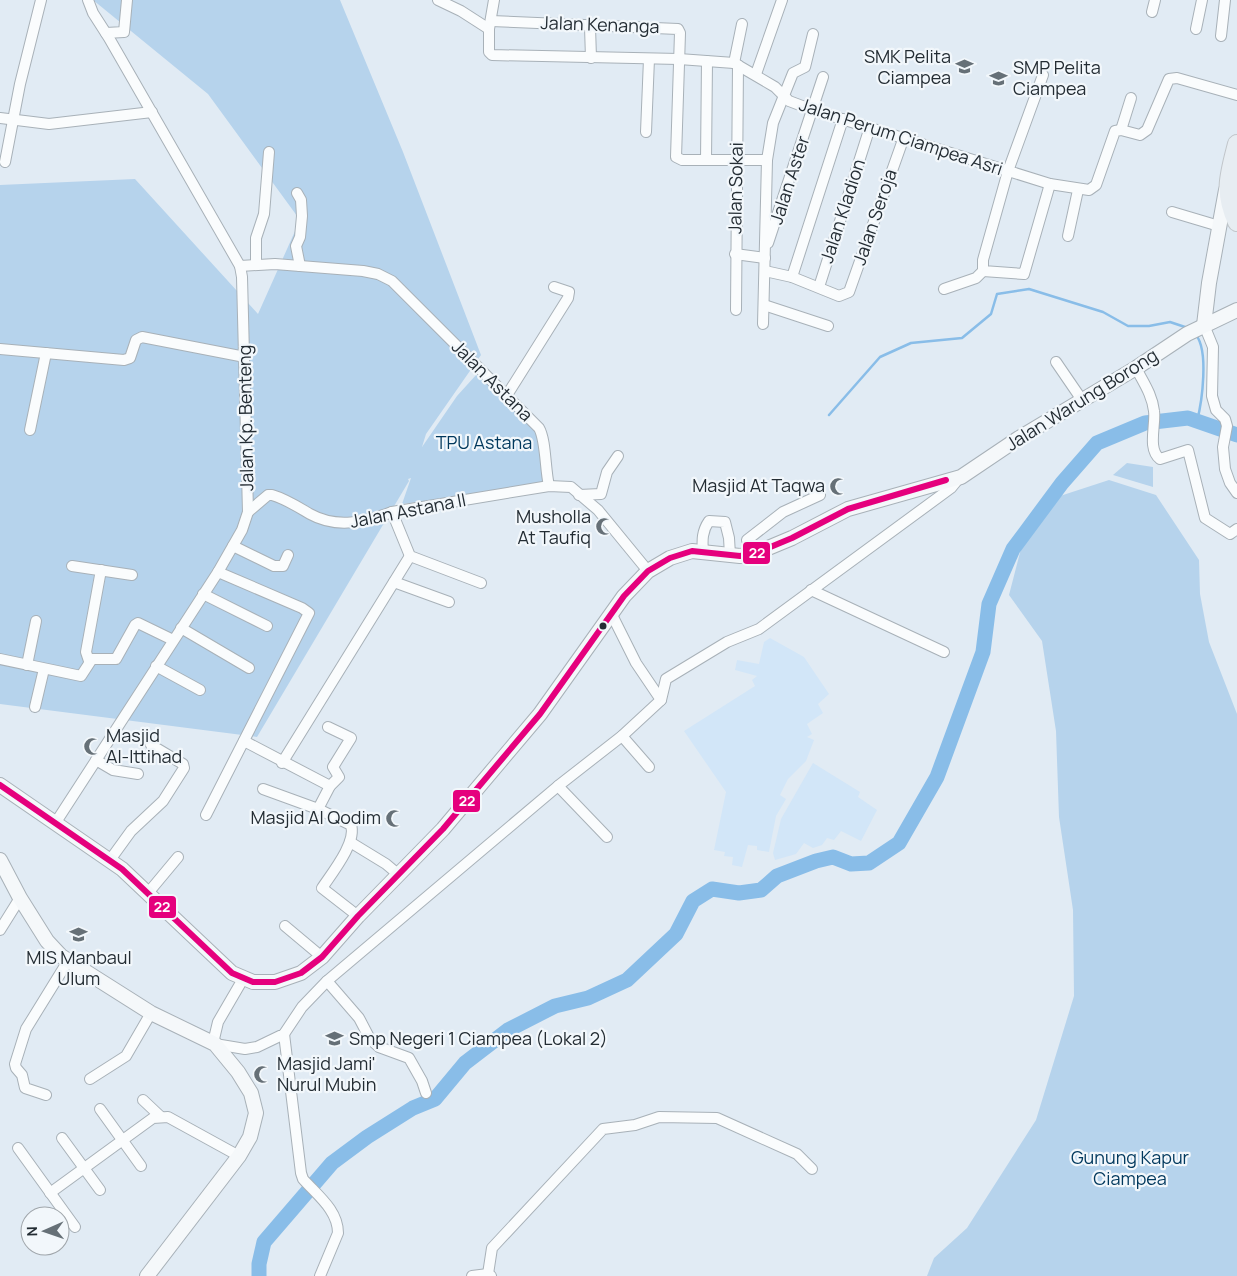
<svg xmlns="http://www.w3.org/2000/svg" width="1237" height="1276" font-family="Manrope,sans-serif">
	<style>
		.built { fill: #d2e6f8 }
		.green { fill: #b6d3ec }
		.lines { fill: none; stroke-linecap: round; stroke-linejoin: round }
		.stream { stroke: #89bde8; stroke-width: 2.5 }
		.river { stroke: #89bde8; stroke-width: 15 }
		.street-casing { stroke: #a8b1b8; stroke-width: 12 }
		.secondary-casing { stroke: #a8b1b8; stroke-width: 16 }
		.highway-casing { stroke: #c1c6ca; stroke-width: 20 }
		.street { stroke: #fafcfd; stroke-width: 10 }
		.secondary { stroke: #f5f8fa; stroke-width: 14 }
		.highway { stroke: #e7edf2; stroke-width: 18 }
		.bus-1-casing { stroke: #f2f7fb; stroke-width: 10 }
		.bus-1 { stroke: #e5007d; stroke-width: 6 }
		.bus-dot { fill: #242d34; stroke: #f2f7fb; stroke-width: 2 }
		.labels { text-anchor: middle; stroke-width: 4.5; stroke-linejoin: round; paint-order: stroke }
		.street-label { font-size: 18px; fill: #242d34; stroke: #f2f7fb }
		.poi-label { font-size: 18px; fill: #242d34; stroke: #f2f7fb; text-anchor: end }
		.park-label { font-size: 18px; fill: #00385d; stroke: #f2f7fb }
		.line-badge { stroke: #f2f7fb; stroke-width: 2 }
		.badge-label { font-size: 14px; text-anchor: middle; font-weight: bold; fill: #fff }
	</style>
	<rect width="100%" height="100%" fill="#e1ebf4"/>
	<g class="built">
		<path d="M770 638 804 657 829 694 818 704 823 713 807 724 812 734 807 737 814 740 806 761 788 779 780 795 786 799 776 816 769 852 757 850V846L748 845 742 867 732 865 733 857 724 856 725 852 714 850 726 792 684 731 755 686 752 680 757 676 735 670 737 660 759 664 764 642Z"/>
		<path d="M813 763 860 792 858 797 877 810 861 841 841 831 834 840 827 838 822 845 813 848 804 843 796 854 775 860 773 853 781 819Z"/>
	</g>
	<g class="green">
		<path d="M93 0H340L403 152 481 355 426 434 422 447 457 396 476 375C491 387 532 416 538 433 544 448 542 467 543 483L512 489 402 504 411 478 408 479 409 481 257 737 0 704V185L135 179 258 314 300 220 208 94Z"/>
		<path d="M1127 463 1153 467V487L1113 475Z"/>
		<path d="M1109 480 1156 495 1199 560 1200 594 1209 642 1237 714V1276H927L934 1258 967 1228 1036 1120 1074 996 1073 910 1059 817 1056 731 1042 641 1009 595 1025 533 1060 496Z"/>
	</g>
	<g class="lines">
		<g class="stream">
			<path d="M1196 335C1209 351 1202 402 1197 421"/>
			<path d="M829 415 880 357 911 343 962 338 991 314 997 294 1029 289 1103 312 1128 326H1149L1170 322 1188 328"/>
		</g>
		<path class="river" d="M259 1276V1264L264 1242 332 1163 367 1137 413 1108 435 1099 465 1063 508 1030 555 1006 588 998 627 980 676 934 693 901 712 889 739 893 761 890 777 876 816 861 833 857 851 864 869 863 899 843 937 777 983 652 989 604 1013 549 1062 483 1097 443 1145 423 1188 418 1237 435"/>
		<defs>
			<g id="street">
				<path d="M438 0 461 11 489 29"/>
				<path d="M494 0 489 29V52L492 55 679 59 734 63 775 87 789 101 813 110 1050 184 1089 190 1096 185 1115 131 1121 130 1140 135 1147 130 1169 79 1177 78 1237 95"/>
				<path d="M1152 12 1155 0"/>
				<path d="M491 21 678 29 680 33 676 157 682 160H767"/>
				<path d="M590 27 591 58"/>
				<path d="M1196 29 1202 0"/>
				<path d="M106 33 124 32 127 0"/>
				<path d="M1221 36 1225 0"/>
				<path d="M734 63 742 24"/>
				<path d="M756 74 782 0"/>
				<path d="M1043 75 1008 171 983 260V271L1024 274 1050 184"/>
				<path d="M0 118 49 124 152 112"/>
				<path d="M1121 130 1131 98"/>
				<path d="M646 132 649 59"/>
				<path d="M706 160 707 61"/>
				<path d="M5 162 20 84 41 0"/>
				<path d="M297 193 301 200 302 216 300 237 296 246 300 266"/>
				<path d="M1172 212 1219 226"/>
				<path d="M1068 236 1078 190"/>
				<path d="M768 243 823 77"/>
				<path d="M735 254 765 258"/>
				<path d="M256 264V238L264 214 269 152"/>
				<path d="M240 266 275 264 363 271 378 274 392 281 539 428C546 440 545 469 549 486"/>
				<path d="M765 271 792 277 839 296 849 292 904 137"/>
				<path d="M792 277 843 119"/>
				<path d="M819 287 870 127"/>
				<path d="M944 289 976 278 983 271"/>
				<path d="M764 305 828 326"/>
				<path d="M736 310 738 65"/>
				<path d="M763 324 767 160 773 123 793 73 805 67 813 34"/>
				<path d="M1204 325 1213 347 1212 396 1216 410 1225 419 1227 426 1223 447 1225 469 1230 483 1237 493"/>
				<path d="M0 349 124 360 130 358 136 340 142 337 245 357"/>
				<path d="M1056 362 1082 400"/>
				<path d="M1136 368C1143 382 1152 394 1154 411 1156 425 1147 449 1160 459L1188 450 1205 518 1230 534 1237 529"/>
				<path d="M507 395 568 298 569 292 554 287"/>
				<path d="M30 430 46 353"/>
				<path d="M579 495 601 494 607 472 618 456"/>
				<path d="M248 512 268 495H272C286 499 298 507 310 514 337 529 365 522 392 512L549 486 571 487 598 510 648 571"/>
				<path d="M392 512 410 556 481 583"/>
				<path d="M747 540 783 512 820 495"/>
				<path d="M233 546 274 566H283L288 555"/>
				<path d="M703 552C702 540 702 531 709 521L725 522 729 538 730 555"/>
				<path d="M72 566 132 575"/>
				<path d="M394 582 449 602"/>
				<path d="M811 590 944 652"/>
				<path d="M203 594 267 626"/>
				<path d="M611 613 636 663 661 700"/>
				<path d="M181 628 249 668"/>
				<path d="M0 659 81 676 92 659H116L135 625 138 623 173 640"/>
				<path d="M89 661 86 652 101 570"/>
				<path d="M27 665 36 621"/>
				<path d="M156 666 200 690"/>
				<path d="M35 707 44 669"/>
				<path d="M622 736 649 767"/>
				<path d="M244 741 330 786"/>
				<path d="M96 760 113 770 138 774"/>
				<path d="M282 763 410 556"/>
				<path d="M558 786 607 837"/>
				<path d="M263 789 318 809 351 825C357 842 332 873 322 888L358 916"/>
				<path d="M318 809 330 786 339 777 333 767 351 738 328 727"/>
				<path d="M206 815 309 613 302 608 218 572"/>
				<path d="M56 822 218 572 242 530 248 512 242 277 240 266 109 38 93 13 88 0"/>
				<path d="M350 842 386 864 399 875"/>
				<path d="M110 860 131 831 163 801 184 768 183 764 151 745"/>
				<path d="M148 893 178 857"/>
				<path d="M285 926 322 957"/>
				<path d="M0 930 20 898"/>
				<path d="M327 981 359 1018 370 1039 379 1047 409 1058 422 1081 426 1093"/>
				<path d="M284 1034 301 1173 303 1179C317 1195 338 1210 338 1233L320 1276"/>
				<path d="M213 1043 218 1022 243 979"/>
				<path d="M215 1044 245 1049 257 1047 284 1034 302 1007 327 981 558 786 622 736 661 700 666 679 727 642 759 629 951 488 960 477"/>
				<path d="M90 1079 126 1056 151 1013"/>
				<path d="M46 1095 25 1088 22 1075 16 1068 15 1064 26 1029 68 961"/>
				<path d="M143 1100 161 1117"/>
				<path d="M100 1109 141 1166"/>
				<path d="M62 1138 100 1190"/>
				<path d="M18 1148 75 1227"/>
				<path d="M50 1193 153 1118 168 1117 239 1156"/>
				<path d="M488 1274 492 1248 603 1129 635 1125 659 1117 717 1118 797 1154 812 1169"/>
				<path d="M472 1276 488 1274 491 1276"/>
			</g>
			<g id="secondary">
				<path d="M1204 325 1209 283 1226 190"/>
				<path d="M0 785 122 869 232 973 253 982H275L301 973 322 957 358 916 443 829 540 714 624 596 648 571 670 558 692 551 740 556 756 553 792 538 848 509 961 477 1019 438 1136 368 1187 334 1237 310"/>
				<path d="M0 860 20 898 47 941 61 956 151 1013 215 1044 238 1072 251 1093 256 1113 250 1137 239 1156 147 1276"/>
			</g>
			<path id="highway" d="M1237 144C1229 175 1223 192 1237 222"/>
		</defs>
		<use href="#street" class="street-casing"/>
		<use href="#secondary" class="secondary-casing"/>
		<use href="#highway" class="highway-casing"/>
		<use href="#street" class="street"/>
		<use href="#secondary" class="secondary"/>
		<use href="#highway" class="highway"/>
		<defs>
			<path id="bus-1" d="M0 785 122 869 232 973 253 982H275L301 973 322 957 358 916 443 829 540 714 624 596 648 571 670 558 692 551 740 556 756 553 792 538 848 509 946 480"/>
		</defs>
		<use href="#bus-1" class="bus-1-casing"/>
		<use href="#bus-1" class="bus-1"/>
	</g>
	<defs>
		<symbol id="school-bare" viewBox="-9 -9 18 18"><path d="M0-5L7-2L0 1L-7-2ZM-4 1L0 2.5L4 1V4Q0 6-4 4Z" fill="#667077" stroke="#f2f7fb" stroke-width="2.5" paint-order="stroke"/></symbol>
		<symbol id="mosque-bare" viewBox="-9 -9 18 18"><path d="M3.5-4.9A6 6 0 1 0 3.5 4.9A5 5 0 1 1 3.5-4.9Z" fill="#667077" stroke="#f2f7fb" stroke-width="2.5" paint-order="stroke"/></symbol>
	</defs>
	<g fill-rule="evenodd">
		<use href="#school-bare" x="952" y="54" width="25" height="25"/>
		<use href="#school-bare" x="986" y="66" width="25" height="25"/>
		<use href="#mosque-bare" x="826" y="474" width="25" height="25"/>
		<use href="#mosque-bare" x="592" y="514" width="25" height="25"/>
		<use href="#mosque-bare" x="80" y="734" width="25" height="25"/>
		<use href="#mosque-bare" x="382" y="806" width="25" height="25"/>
		<use href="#school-bare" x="66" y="922" width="25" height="25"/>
		<use href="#school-bare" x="322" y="1026" width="25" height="25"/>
		<use href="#mosque-bare" x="250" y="1062" width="25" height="25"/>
	</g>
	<circle class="bus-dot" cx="603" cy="626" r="4.5"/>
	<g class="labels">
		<g class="street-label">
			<text transform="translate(600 25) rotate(2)" y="6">Jalan Kenanga</text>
			<text transform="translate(901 137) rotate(18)" y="6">Jalan Perum Ciampea Asri</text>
			<text transform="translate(790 180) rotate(-72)" y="6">Jalan Aster</text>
			<text transform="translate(736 188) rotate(-89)" y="6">Jalan Sokai</text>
			<text transform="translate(843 211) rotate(-72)" y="6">Jalan Kladion</text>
			<text transform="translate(875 217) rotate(-71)" y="6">Jalan Seroja</text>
			<text transform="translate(492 381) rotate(45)" y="6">Jalan Astana</text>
			<text transform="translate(1082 400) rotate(-32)" y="6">Jalan Warung Borong</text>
			<text transform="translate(246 418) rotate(-91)" y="6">Jalan Kp. Benteng</text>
			<text transform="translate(408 511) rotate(-11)" y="6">Jalan Astana II</text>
		</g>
		<g class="poi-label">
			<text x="951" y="63">SMK Pelita<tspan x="951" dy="21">Ciampea</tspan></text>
			<text x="1013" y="74" text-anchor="start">SMP Pelita<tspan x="1013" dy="21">Ciampea</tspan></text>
			<text x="825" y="492">Masjid At Taqwa</text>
			<text x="591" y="523">Musholla<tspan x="591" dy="21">At Taufiq</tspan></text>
			<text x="106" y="742" text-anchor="start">Masjid<tspan x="106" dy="21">Al-Ittihad</tspan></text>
			<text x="381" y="824">Masjid Al Qodim</text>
			<text x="79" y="964" text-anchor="middle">MIS Manbaul<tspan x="79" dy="21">Ulum</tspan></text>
			<text x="349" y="1045" text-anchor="start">Smp Negeri 1 Ciampea (Lokal 2)</text>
			<text x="277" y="1070" text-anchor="start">Masjid Jami'<tspan x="277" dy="21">Nurul Mubin</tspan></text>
		</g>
		<g class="park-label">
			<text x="484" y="449">TPU Astana</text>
			<text x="1130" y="1164">Gunung Kapur<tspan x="1130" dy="21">Ciampea</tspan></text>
		</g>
	</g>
	<g class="line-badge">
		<rect x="742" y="541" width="29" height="24" rx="5" fill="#e5007d"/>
		<rect x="452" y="789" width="29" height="24" rx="5" fill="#e5007d"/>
		<rect x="148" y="895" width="29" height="24" rx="5" fill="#e5007d"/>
	</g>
	<g class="badge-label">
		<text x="757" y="558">22</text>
		<text x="467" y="806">22</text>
		<text x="162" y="912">22</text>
	</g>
	<g transform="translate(45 1231) rotate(268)"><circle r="24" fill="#f2f7fb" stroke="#a0a6ab"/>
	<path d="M0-4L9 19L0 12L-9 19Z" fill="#667077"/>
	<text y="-8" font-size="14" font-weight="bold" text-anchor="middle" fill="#242d34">N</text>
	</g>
</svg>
